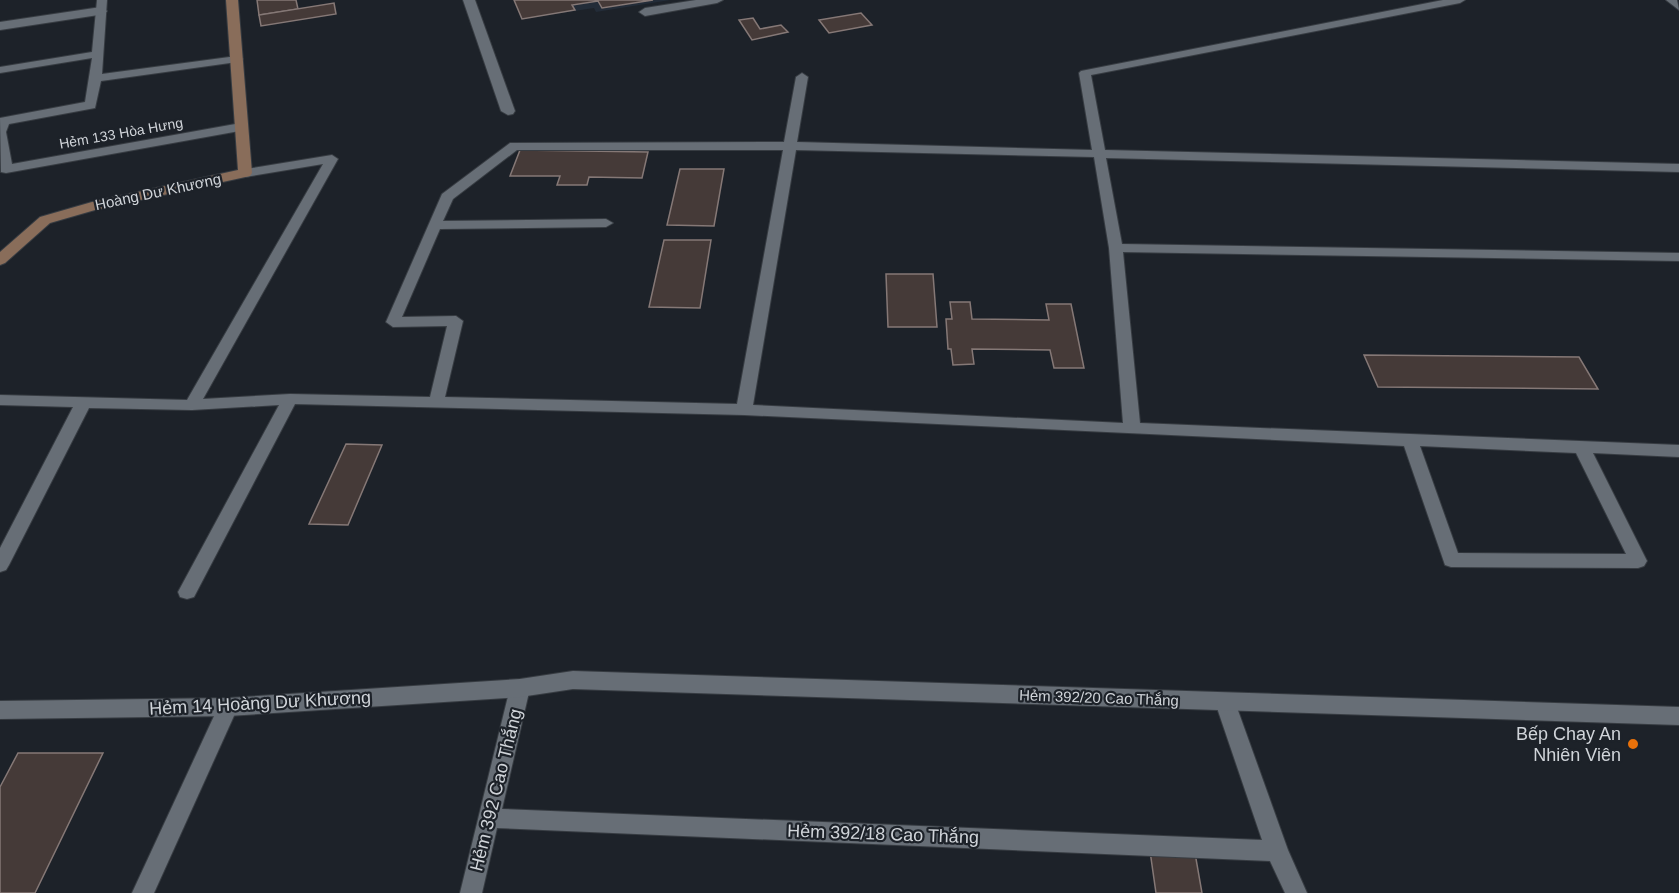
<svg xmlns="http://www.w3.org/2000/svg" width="1679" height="893" font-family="Helvetica,sans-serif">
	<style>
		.built { fill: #232c38 }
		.building { fill: #453a38; stroke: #857876; stroke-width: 1.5 }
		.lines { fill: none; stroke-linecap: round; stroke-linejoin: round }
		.lane-casing { stroke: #373c42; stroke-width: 2 }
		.street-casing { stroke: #373c42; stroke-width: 2 }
		.secondary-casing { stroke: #373c42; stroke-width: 2 }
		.lane { fill: #676e76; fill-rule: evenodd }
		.street { fill: #676e76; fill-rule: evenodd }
		.secondary { fill: #896d5a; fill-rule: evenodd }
		.food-dot { fill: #e8710a; stroke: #1d2229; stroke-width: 2 }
		.labels { text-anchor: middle; stroke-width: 4.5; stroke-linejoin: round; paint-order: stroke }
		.far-street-label { font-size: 14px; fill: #d0d4d9; stroke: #1d2229 }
		.street-label { font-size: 15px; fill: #d0d4d9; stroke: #1d2229 }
		.near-street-label { font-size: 18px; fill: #d0d4d9; stroke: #1d2229 }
		.near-poi-label { font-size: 18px; fill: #d0d4d9; stroke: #1d2229; text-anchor: end }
	</style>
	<rect width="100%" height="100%" fill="#1d2229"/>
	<path class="built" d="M514 0H670L596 12 594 8 522 19Z"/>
	<g class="building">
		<path d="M257 0H296L298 9 259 15Z"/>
		<path d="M514 0H653L602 8 598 1 572 5 575 10 522 19Z"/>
		<path d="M334 3 336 14 261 26 259 15Z"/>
		<path d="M861 13 872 25 829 33 819 20Z"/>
		<path d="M753 18 760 29 781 25 788 32 752 40 739 20Z"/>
		<path d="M520 150 648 152 642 178 589 177 587 185H557L560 176H510Z"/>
		<path d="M680 169H724L714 226 667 225Z"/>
		<path d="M664 240H711L700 308 649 307Z"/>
		<path d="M886 274H933L937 327H888Z"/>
		<path d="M950 302H970L972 319 1049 320 1046 304H1071L1084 368H1054L1050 350 972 349 974 364 953 365 951 349H948L946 319H952Z"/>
		<path d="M1364 355 1579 357 1598 389 1378 387Z"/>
		<path d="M346 444 382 445 348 525 309 524Z"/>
		<path d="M18 753H103L35 893H0V787Z"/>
		<path d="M1150 851 1195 853 1202 893H1156Z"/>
	</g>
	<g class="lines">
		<defs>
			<g id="lane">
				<path d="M97 0H107L102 74 237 56 243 59 237 62 101 81 95 108 9 124 6 132 12 164 241 123 245 124 247 127 245 130 6 173 1 172 0 118 85 102 92 58 0 73V67L92 52Z"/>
				<path d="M1443 0H1465L1460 3 1091 75 1105 150 1679 164V172L1106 158 1122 244 1679 253V261L1123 252 1140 423 1679 445V457L1593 453 1647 561 1644 566 1638 568 1451 567 1445 565 1404 446 744 415 295 404 194 597 187 599 180 597 178 592 279 405 192 410 89 408 9 565 6 570 0 572V548L73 407 0 405V395L187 400 323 164 245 177 239 173 240 170 332 155 338 159 203 399 290 394 430 397 447 326 393 327 386 322 442 194 510 143 784 142 796 77 802 73 808 77 797 142 1092 150 1079 73 1081 71ZM517 150H783L737 404 445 397 463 321 456 316 402 317 440 229 606 227 613 223 606 219 443 221 453 199ZM796 150 1094 157 1109 248 1123 423 753 405ZM1420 446 1576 453 1626 554 1458 553Z"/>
				<path d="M1666 0H1677L1679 10Z"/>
				<path d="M520 680 527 682 530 688 502 809 1262 840 1215 702 1218 696 1225 694 1232 696 1235 702 1288 850 1307 893H1285L1270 861 497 828 482 893H460L510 688 513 682Z"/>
				<path d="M228 699 235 701 238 707 154 893H132L221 701Z"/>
			</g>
			<g id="street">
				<path d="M463 0H475L515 111 513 114 508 115 501 111Z"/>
				<path d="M696 0H723L717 3 645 16 639 12 645 8Z"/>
				<path d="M101 7 107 11 105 14 0 30V22Z"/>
				<path d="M573 671 1679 707V725L573 689 520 697 228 716 0 719V701L228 698 520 679Z"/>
			</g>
			<path id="secondary" d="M226 0H238L252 173 250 176 95 210 50 223 5 263 0 265V252L40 217 92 202 238 170Z"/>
		</defs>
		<use href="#lane" class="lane-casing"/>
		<use href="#street" class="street-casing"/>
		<use href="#secondary" class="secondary-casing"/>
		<use href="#lane" class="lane"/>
		<use href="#street" class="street"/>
		<use href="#secondary" class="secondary"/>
	</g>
	<circle class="food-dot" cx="1633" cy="744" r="6"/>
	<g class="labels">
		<g class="far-street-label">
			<text transform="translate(121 133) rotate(-10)" y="5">Hẻm 133 Hòa Hưng</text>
		</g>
		<g class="street-label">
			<text transform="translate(158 192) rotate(-12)" y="5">Hoàng Dư Khương</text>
			<text transform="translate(1099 698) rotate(2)" y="5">Hẻm 392/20 Cao Thắng</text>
		</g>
		<g class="near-street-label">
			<text transform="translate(260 703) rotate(-3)" y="6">Hẻm 14 Hoàng Dư Khương</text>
			<text transform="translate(496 790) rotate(-76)" y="6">Hẻm 392 Cao Thắng</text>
			<text transform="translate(883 834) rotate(2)" y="6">Hẻm 392/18 Cao Thắng</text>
		</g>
		<g class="near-poi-label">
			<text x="1621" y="740">Bếp Chay An<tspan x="1621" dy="21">Nhiên Viên</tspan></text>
		</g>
	</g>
</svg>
